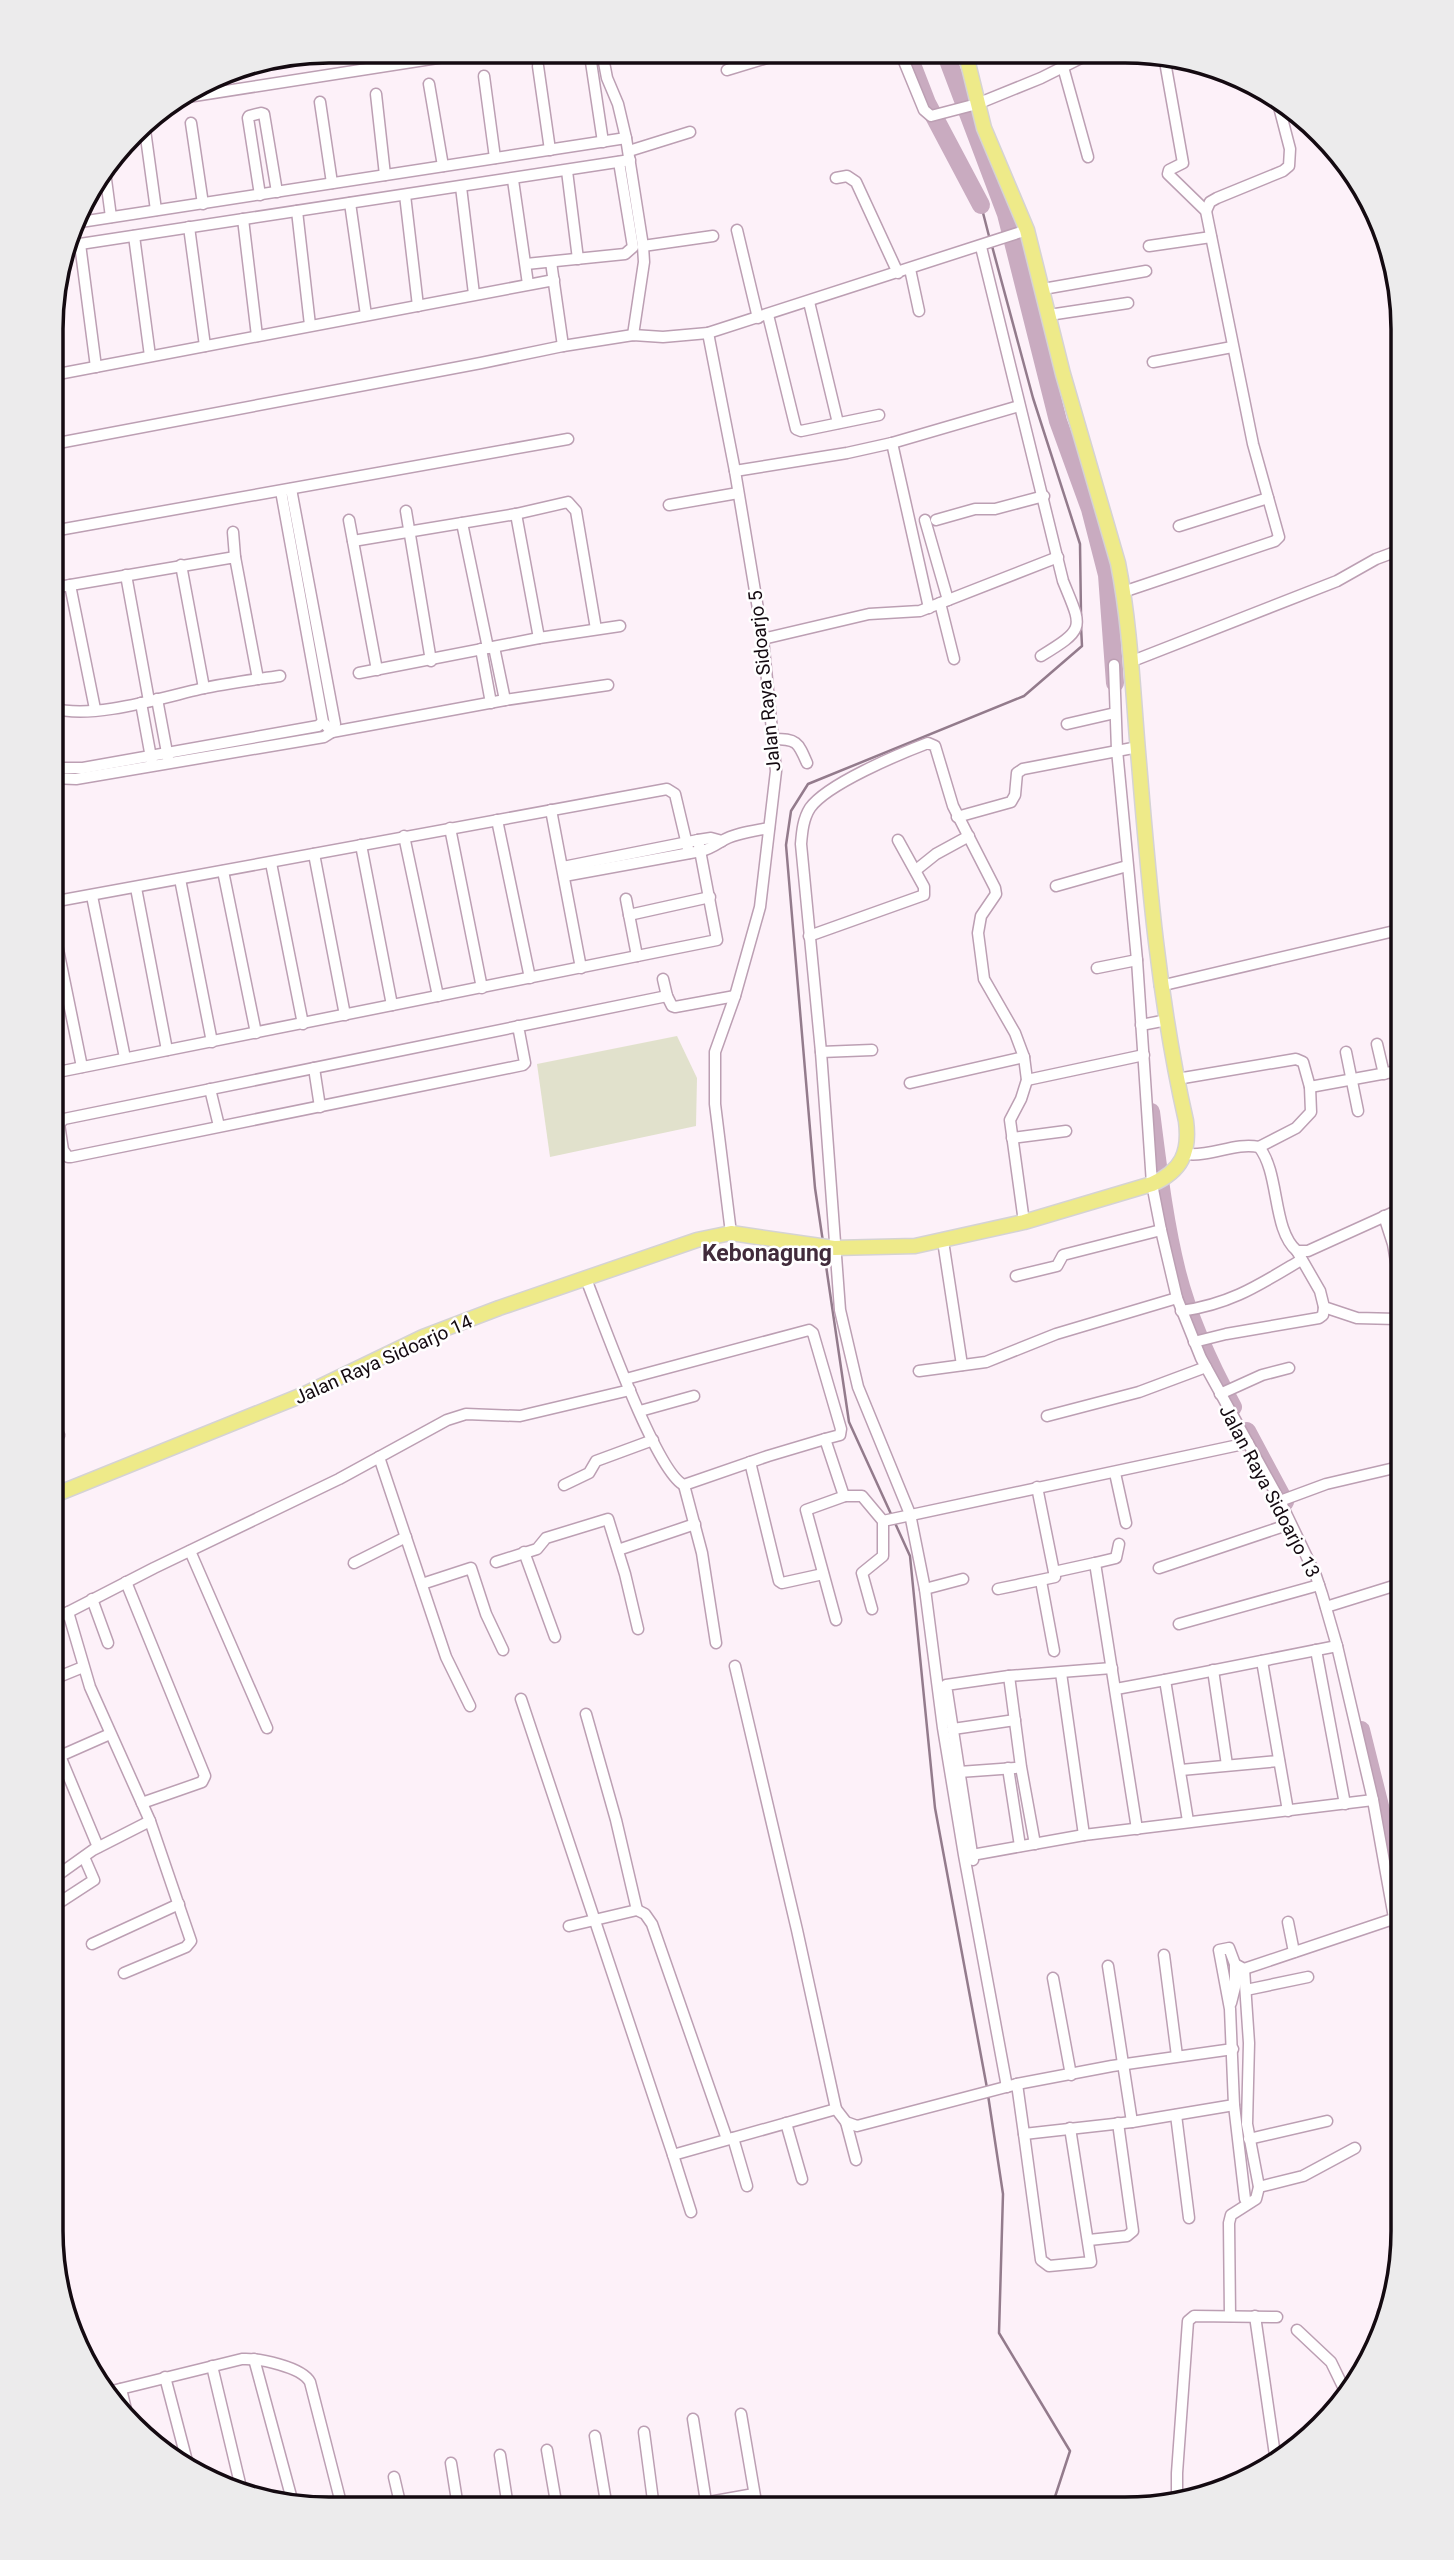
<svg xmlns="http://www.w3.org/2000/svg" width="1454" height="2560" font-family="Roboto,sans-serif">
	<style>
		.green { fill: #e1e1cc }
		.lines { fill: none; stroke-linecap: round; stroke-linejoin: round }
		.stream { stroke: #937b8c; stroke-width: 2.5 }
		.river { stroke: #c9abc0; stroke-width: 18 }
		.minor-casing { stroke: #bc9fb3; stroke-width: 13 }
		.major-casing { stroke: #d5d3d4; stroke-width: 17 }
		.minor { stroke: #fff; stroke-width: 10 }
		.major { stroke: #eeea89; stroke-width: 14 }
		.labels { text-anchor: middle; stroke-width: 5; stroke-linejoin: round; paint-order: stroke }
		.street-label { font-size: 19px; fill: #140a11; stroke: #fff }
		.quarter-label { font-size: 23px; font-weight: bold; fill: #412b3b; stroke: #fff }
		.rim { fill: none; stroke: #140a11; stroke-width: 3.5 }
	</style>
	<rect width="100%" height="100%" fill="#fdf1f9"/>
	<path class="green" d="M677 1036 697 1078 696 1126 550 1157 537 1064Z"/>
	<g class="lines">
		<g class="stream">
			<path d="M981 205 990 240"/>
			<path d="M992 246 1033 398 1080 544 1081 615"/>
			<path d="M823 1242 815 1188 786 845 791 811 808 784 1024 696 1082 646 1081 626"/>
			<path d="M824 1252 849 1422 891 1514"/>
			<path d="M895 1523 910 1556 935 1808 987 2088"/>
			<path d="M988 2095 1003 2194 999 2333 1070 2451 1051 2509"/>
		</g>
		<g class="river">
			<path d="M908 54 927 103 981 205"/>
			<path d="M946 55 1006 214 1058 421 1090 509 1107 575 1115 683"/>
			<path d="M1151 1112C1158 1166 1164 1220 1177 1272 1189 1319 1210 1365 1233 1407"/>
			<path d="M1247 1431 1285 1502"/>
			<path d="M1361 1730 1388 1838 1403 1936"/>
			<path d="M1049 2509 1052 2508"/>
		</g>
		<defs>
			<g id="minor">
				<path d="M602 52 607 78 618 104 626 138 643 246 644 262 633 335"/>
				<path d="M901 54 924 110 931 116 977 104 1041 78 1087 55"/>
				<path d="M591 62 603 142"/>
				<path d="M538 66 550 150"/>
				<path d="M1063 67 1088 157"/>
				<path d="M727 70 780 54"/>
				<path d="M484 76 495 158"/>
				<path d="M429 84 443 166"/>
				<path d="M376 94 385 175"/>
				<path d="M181 98 476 52"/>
				<path d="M320 102 332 183"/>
				<path d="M191 123 203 204"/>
				<path d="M145 130 156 210"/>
				<path d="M629 151 690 132"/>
				<path d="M567 171 578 259"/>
				<path d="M105 172 111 217"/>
				<path d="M836 178 847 176 856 182 898 273"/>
				<path d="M513 180 528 284"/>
				<path d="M461 187 474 294"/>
				<path d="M260 195 248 118 249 116 261 113 264 114 277 192"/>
				<path d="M405 195 418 306"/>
				<path d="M350 203 366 315"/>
				<path d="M297 211 310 325"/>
				<path d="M1206 211 1210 202 1217 198 1283 171 1289 166 1290 149 1277 99"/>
				<path d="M243 219 257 336"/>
				<path d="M74 223 626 138"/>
				<path d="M189 227 205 346"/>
				<path d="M737 230 758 318"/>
				<path d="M134 236 150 356"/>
				<path d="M80 244 96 367"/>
				<path d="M67 246 630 160"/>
				<path d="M643 246 713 236"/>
				<path d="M1149 246 1211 237"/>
				<path d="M981 247 1063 581C1082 628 1087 628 1041 656"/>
				<path d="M551 262 563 346"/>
				<path d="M526 264 625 254 633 247 619 162"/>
				<path d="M910 269 919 311"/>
				<path d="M1043 289 1146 271"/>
				<path d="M809 302 838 423"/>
				<path d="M768 315 796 429 801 431 879 415"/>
				<path d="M1049 315 1128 303"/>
				<path d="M708 333 735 471 763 639 776 771 760 907 735 996 715 1052V1104L731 1233"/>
				<path d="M1153 362 1232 347"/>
				<path d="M53 375 554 280"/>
				<path d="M892 443 929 608"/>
				<path d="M53 444 481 363 563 346 633 335 663 337 708 333 1027 230"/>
				<path d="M735 471 847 453 892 443 1019 406"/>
				<path d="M281 491 323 722 332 732 505 700 608 685"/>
				<path d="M669 505 738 493"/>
				<path d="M406 511 431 661"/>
				<path d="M516 514 539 638"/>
				<path d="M349 520 377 670"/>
				<path d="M925 520 948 600"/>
				<path d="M936 520 975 509H995L1044 496"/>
				<path d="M462 523 488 648"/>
				<path d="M1179 526 1268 498"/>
				<path d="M53 531 568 439"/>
				<path d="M233 532 235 557"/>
				<path d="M353 541 516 514 568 502 576 511 596 629"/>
				<path d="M181 565 204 688"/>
				<path d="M126 575 149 701"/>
				<path d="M70 585 95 709"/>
				<path d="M53 588 235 557 258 679"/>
				<path d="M1123 592 1275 541 1279 537 1253 444 1206 211 1168 174 1169 170 1183 163 1164 56"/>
				<path d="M940 603 954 659"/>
				<path d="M763 639 869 614 920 611 1058 557"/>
				<path d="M494 647 505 700"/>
				<path d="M481 649 491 703"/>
				<path d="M1130 662 1337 581 1376 559 1403 549"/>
				<path d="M1114 665 1117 750 1137 960 1152 1184 1161 1230 1177 1298 1201 1358 1280 1501 1316 1576 1322 1594 1337 1646 1373 1800 1403 1968"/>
				<path d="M359 673 539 638 620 626"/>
				<path d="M157 699 168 758"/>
				<path d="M141 703 152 763"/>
				<path d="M53 708C91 720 161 698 200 689 227 683 253 680 280 676"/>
				<path d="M1067 724 1115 713"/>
				<path d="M773 739C797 739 798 742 807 763"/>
				<path d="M53 768H83L318 726 323 722"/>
				<path d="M52 778 76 779 324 737 332 732 335 724 291 489"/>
				<path d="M551 810 581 968"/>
				<path d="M957 817 1011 802 1015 795 1017 773 1023 769 1138 747"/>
				<path d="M497 820 530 978"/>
				<path d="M450 828 482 988"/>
				<path d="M404 836 438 996"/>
				<path d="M361 845 392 1005"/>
				<path d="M314 854 345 1015"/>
				<path d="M271 863 303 1024"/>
				<path d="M563 867 698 840 711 838 722 841"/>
				<path d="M916 870 936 854 969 836"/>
				<path d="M223 871 256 1033"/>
				<path d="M564 876 701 851C710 849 714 846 722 841 735 833 754 831 769 828"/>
				<path d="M180 879 212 1042"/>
				<path d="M1056 886 1127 866"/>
				<path d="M136 888 167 1050"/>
				<path d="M92 896 125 1058"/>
				<path d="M626 899 637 956"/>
				<path d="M52 902 667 789 675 794 689 853"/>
				<path d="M629 915 710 897"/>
				<path d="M52 920 82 1067"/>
				<path d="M809 936 924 895V887L898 840"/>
				<path d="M1097 968 1137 960"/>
				<path d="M663 979 667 996 672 1006 675 1007 735 996"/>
				<path d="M1160 986 1403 929"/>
				<path d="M1141 1025 1167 1020"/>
				<path d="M518 1026 525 1063 523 1065 71 1157H68L63 1150 59 1124 64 1119 667 996"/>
				<path d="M1377 1044 1384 1074"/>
				<path d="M821 1052 872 1050"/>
				<path d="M1346 1052 1358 1111"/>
				<path d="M314 1068 320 1107"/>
				<path d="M53 1073 717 940 698 840"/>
				<path d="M1177 1079 1296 1059 1303 1062 1310 1087 1311 1112 1296 1128 1259 1147"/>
				<path d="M1027 1080 1144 1055"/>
				<path d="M910 1083 1024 1057"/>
				<path d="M1310 1087 1403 1070"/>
				<path d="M210 1089 219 1126"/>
				<path d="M1012 1138 1066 1131"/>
				<path d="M1186 1154C1211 1157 1235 1142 1259 1147 1280 1173 1272 1230 1297 1251H1308L1403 1208"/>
				<path d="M1384 1216 1393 1244 1401 1290"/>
				<path d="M943 1241 962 1365"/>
				<path d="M1297 1251 1320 1291 1324 1307 1357 1318 1397 1319"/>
				<path d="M1016 1276 1057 1266 1063 1255 1161 1230"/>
				<path d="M586 1279C600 1314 656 1473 684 1485L768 1456 825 1439 843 1493 845 1496H862L883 1521V1556L862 1573 872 1609"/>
				<path d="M1181 1311C1231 1304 1259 1285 1301 1260"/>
				<path d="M1194 1342 1226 1334 1319 1318 1323 1315 1324 1307"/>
				<path d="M919 1371 986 1362 1056 1334 1177 1298"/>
				<path d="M626 1379 809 1330 813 1333 841 1429 840 1435 825 1439"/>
				<path d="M1220 1394 1262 1375 1289 1368"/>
				<path d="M640 1411 694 1396"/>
				<path d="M1047 1416 1139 1392 1206 1367"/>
				<path d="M52 1436 59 1435"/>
				<path d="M379 1457 446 1657 470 1706"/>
				<path d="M750 1462 779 1581 782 1583 823 1574"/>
				<path d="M1115 1473 1126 1523"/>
				<path d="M564 1485 589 1473 596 1461 653 1440"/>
				<path d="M684 1485 702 1553 716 1643"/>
				<path d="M1280 1501 1326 1484 1403 1466"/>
				<path d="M883 1521 1248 1443"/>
				<path d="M618 1550 695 1524"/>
				<path d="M190 1551 267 1728"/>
				<path d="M524 1552 555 1637"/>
				<path d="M496 1562 537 1549 546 1538 608 1519 625 1574 638 1629"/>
				<path d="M354 1563 406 1537"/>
				<path d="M1095 1563 1116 1558 1119 1544"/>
				<path d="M1159 1568 1290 1524"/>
				<path d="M1054 1572 1095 1563 1137 1829"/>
				<path d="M1041 1581 1054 1651"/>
				<path d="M126 1582 205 1776 202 1782 142 1803"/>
				<path d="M422 1584 471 1568 486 1614 503 1650"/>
				<path d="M925 1589 963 1579"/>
				<path d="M998 1589 1055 1577 1037 1487"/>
				<path d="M92 1599 108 1643"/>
				<path d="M1326 1607 1403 1583"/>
				<path d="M68 1612 90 1687 150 1821 191 1941 186 1947 124 1973"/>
				<path d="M836 1620 806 1510 845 1496"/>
				<path d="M51 1621 154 1568 339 1479 447 1420 466 1414 520 1416 630 1390"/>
				<path d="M1179 1624 1319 1585"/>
				<path d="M1316 1650 1345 1804"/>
				<path d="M1262 1661 1288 1811"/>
				<path d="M735 1666 797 1930 836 2109"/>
				<path d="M1213 1670 1227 1765"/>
				<path d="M1061 1673 1084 1835"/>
				<path d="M1009 1676 1021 1767 1035 1844"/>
				<path d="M51 1680 83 1667"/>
				<path d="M1165 1680 1337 1646"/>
				<path d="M1116 1689 1165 1680 1188 1821"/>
				<path d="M521 1699 673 2155 836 2109 846 2122 857 2126 1017 2084 1024 2134 1132 2122 1234 2105 1230 2009 1219 1950 1229 1948 1235 1964 1244 1969 1393 1919"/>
				<path d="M586 1714 616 1820 637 1910"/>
				<path d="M953 1729 1015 1720"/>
				<path d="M60 1756 98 1847"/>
				<path d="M51 1760 110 1734"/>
				<path d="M1008 1768 1020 1846"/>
				<path d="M1181 1770 1279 1761"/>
				<path d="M959 1772 1015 1768"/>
				<path d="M972 1855 1084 1835 1373 1800"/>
				<path d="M973 1860 946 1685 1009 1676 1112 1668"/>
				<path d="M51 1880 93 1850 150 1821"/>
				<path d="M51 1908 94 1880 84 1857"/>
				<path d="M1288 1922 1294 1952"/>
				<path d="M569 1926 637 1910 645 1914 652 1924 727 2139"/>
				<path d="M92 1944 179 1904"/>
				<path d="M1164 1955 1177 2056"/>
				<path d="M1108 1966 1132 2122"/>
				<path d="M1053 1978 1071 2075"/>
				<path d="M1246 1990 1308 1977"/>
				<path d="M1231 2003 1235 1987V1964"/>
				<path d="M1017 2084 1112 2066 1233 2049"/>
				<path d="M1007 2087 964 1855 943 1728 925 1589 910 1514 858 1387 840 1310 821 1052 801 844C802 832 803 819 810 808 827 784 899 754 928 743L935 746 953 806 995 888 996 894 981 916 978 933 984 979 1015 1033 1024 1057 1027 1080 1021 1099 1010 1120 1024 1222"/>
				<path d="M1234 2105 1245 2199"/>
				<path d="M1400 2110 1403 2109"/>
				<path d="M1176 2115 1189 2218"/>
				<path d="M846 2122 856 2160"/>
				<path d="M786 2123 802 2179"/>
				<path d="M1024 2134 1041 2260 1049 2266 1091 2262 1070 2128"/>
				<path d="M733 2138 747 2186"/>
				<path d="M1249 2139 1327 2121"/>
				<path d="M673 2155 691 2212"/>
				<path d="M1259 2187 1303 2176 1355 2148"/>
				<path d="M1089 2240 1127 2236 1133 2231 1118 2123"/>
				<path d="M1383 2312 1388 2311"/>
				<path d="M1230 2316 1229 2223 1231 2215 1256 2199 1259 2187 1247 2124 1249 2043 1244 1969"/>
				<path d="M1255 2316 1276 2462"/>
				<path d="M1297 2330 1331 2362 1348 2397"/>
				<path d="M254 2359 294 2507"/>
				<path d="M212 2366 242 2492"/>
				<path d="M165 2377 189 2469"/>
				<path d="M121 2389 129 2422"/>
				<path d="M104 2393 242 2359C259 2358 302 2367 310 2382L342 2507"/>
				<path d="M741 2414 757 2508"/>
				<path d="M693 2419 707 2508"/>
				<path d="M644 2432 654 2508"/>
				<path d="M595 2436 607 2508"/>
				<path d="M547 2450 557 2508"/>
				<path d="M500 2455 508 2507"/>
				<path d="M451 2463 458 2507"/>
				<path d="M394 2477 401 2507"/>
				<path d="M1177 2501V2473L1188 2321 1194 2316 1277 2317"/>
				<path d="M676 2508 754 2494"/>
			</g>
			<path id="major" d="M52 1496 305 1394 423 1337 499 1308 697 1240 731 1233 834 1248 915 1246 1024 1222 1152 1184C1182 1171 1190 1152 1186 1121 1159 1002 1149 885 1139 763 1133 697 1131 629 1118 563L1063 374 1027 230 984 128 966 55"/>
		</defs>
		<use href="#minor" class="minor-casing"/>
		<use href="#major" class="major-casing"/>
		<use href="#minor" class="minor"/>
		<use href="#major" class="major"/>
	</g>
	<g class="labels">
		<g class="street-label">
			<text transform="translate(764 681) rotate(-96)" y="7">Jalan Raya Sidoarjo 5</text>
			<text transform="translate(383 1359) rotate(-24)" y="7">Jalan Raya Sidoarjo 14</text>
			<text transform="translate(1270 1491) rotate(62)" y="7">Jalan Raya Sidoarjo 13</text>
		</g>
		<g class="quarter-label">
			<text x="767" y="1261">Kebonagung</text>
		</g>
	</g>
	<path d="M0 0H1454V2560H0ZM329 63H1125A266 266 0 0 1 1391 329V2231A266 266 0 0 1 1125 2497H329A266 266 0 0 1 63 2231V329A266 266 0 0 1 329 63Z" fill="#ecebec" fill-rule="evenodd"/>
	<path class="rim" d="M329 63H1125A266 266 0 0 1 1391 329V2231A266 266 0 0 1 1125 2497H329A266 266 0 0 1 63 2231V329A266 266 0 0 1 329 63Z"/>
</svg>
